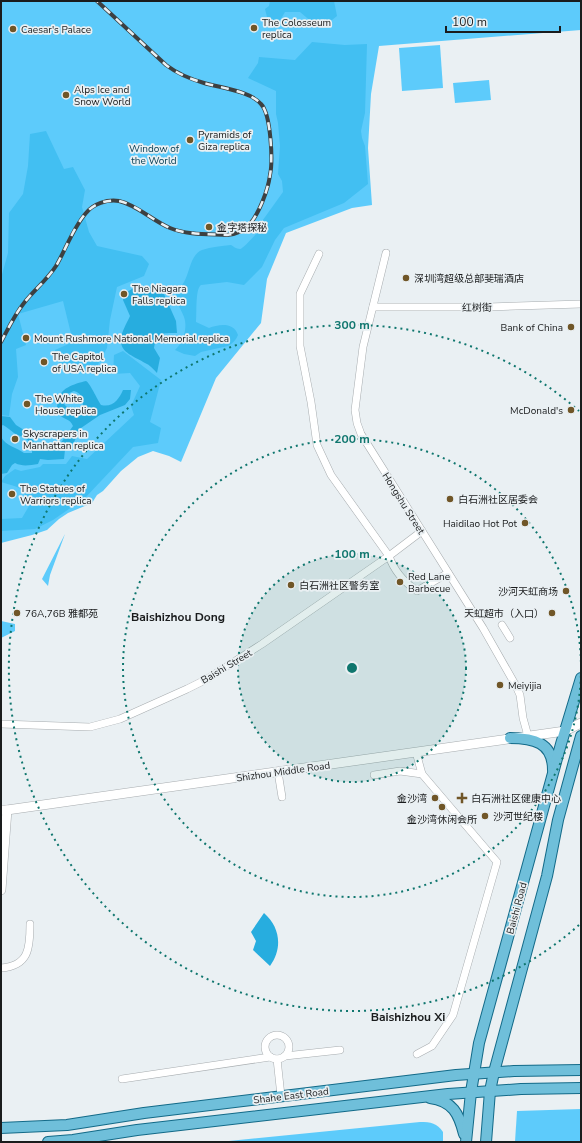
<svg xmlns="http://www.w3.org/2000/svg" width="582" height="1143" font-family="'Nunito Sans','Noto Sans SC',sans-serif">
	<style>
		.green { fill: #5dcbfb }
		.forest { fill: #42bff2 }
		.water { fill: #27addf; fill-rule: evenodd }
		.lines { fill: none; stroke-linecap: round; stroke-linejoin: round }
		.street-casing { stroke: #a7acaf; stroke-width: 8 }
		.secondary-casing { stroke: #a7acaf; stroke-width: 10 }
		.primary-casing { stroke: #136a88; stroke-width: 12 }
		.street { stroke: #fff; stroke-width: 7 }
		.secondary { stroke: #fff; stroke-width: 9 }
		.primary { stroke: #6fbfda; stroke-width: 10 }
		.rail-casing { stroke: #3d4041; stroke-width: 4 }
		.rail { stroke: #eaf0f3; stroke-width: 2.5; stroke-dasharray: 8; stroke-linecap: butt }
		.ring { fill: none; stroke: #0f766e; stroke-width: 2; stroke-dasharray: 2 4 }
		.poi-dot { fill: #705627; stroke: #eaf0f3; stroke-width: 1.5 }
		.labels { text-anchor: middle; stroke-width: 3.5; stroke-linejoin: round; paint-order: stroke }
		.poi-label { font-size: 10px; fill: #1a1c1d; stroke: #eaf0f3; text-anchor: start }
		.park-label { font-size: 10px; fill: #0b4156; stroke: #eaf0f3 }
		.street-label { font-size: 10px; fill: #1a1c1d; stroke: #eaf0f3 }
		.quarter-label { font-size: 12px; font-weight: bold; fill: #1a1c1d; stroke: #eaf0f3 }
		.centre { fill: #0f766e; stroke: #eaf0f3; stroke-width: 2 }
		.ring-label { font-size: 12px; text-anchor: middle; font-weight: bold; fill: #0f766e; stroke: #eaf0f3; stroke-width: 3.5; stroke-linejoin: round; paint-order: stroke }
	</style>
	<rect width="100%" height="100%" fill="#eaf0f3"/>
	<g class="green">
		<path d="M1 1H581V30L379 46 371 94 368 148 372 205 352 208 286 233 267 279 261 323 216 378 181 462 169 456 153 451 138 457 121 471 103 491 97 495 92 503 68 513 59 519 47 530 32 535 1 543Z"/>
		<path d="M440 45 443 88 402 91 399 48Z"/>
		<path d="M489 80 491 100 455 103 453 83Z"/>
		<path d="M65 534 50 575 48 586 42 579Z"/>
		<path d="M1 621 15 624V631L1 638Z"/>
		<path d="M581 1109V1142H515L517 1111Z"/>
		<path d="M420 1122C431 1122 437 1123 443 1132V1142H219Z"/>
	</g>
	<g class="forest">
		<path d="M270 1H334L337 16 332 20 313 23 300 12H285L279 22 275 25 267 17 265 9 269 6Z"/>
		<path d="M312 42 345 45 367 44 365 113 361 131 362 138 365 146 368 184 344 203 284 228 275 240 262 267 244 285 227 282 201 285C195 289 197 314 196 322L209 328C219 324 234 322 238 335 236 340 233 343 228 346L201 352 195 356 184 354 175 350C183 343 188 328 184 317 180 307 177 305 176 293 179 289 182 286 184 282 190 272 190 255 202 250 211 247 222 246 231 245 233 246 236 249 240 249 243 249 258 232 261 228L260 224 283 192 282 181 278 174 280 146 278 123 276 114V91L248 78 258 63 259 57 295 60Z"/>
		<path d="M46 131 64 169 73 167 85 190 82 207 89 232 97 246 142 256 149 264 144 276 117 287 110 320 107 348 94 372 61 369 55 350 73 342 63 301 18 314 26 345 16 349 18 377 12 394 9 416 1 415V278L8 253 9 213 23 194 28 166 30 134Z"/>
		<path d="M123 351 161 380 150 422 161 428 158 443 133 447 85 498 53 520 35 529 1 531V519L22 518 29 506C24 486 20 488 1 482L5 476 15 469 21 471 40 467 43 464H66L72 456 87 459 134 415 131 406 140 386 130 373 113 374 114 355Z"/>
	</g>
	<g class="water">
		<path d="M142 286 151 287 164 294 176 321 177 333C163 333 157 332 154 348L160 358 157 373C153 369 150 365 145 363 136 357 120 353 121 340 121 332 127 323 130 316L123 300 124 294 132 289Z"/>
		<path d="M86 381C90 383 97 399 101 405 113 408 119 399 123 390H131L130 399 125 405 100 415 81 428 74 442 65 450 64 459 48 460 40 459 38 464C30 465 23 467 15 463L12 465 7 473 1 474V437C6 446 16 447 24 453H32C34 439 23 438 14 433 10 430 7 427 3 425L1 426V416L10 417 16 425 24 430 35 443 46 447H52L60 444 73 426C70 418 63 420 59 414 56 410 57 406 58 402 59 388 74 384 86 381ZM74 391C82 393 85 401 82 408L79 409 67 407C58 399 66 394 74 391Z"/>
		<path d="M264 913C280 927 283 948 270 966L253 950 256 941 251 932Z"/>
	</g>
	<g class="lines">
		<defs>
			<g id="street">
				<path d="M386 253 363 347 355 410 357 423 361 434 483 628 516 686 520 695 523 718 528 736"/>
				<path d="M319 254 300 294V346L311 402 317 445 331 475 389 556C394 571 404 582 417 591L448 573"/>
				<path d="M373 307H488L581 304"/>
				<path d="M502 625 510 638"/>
				<path d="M1 724 90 727 120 719 187 689 207 679 262 644 389 556 422 531"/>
				<path d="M416 752 422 774"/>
				<path d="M278 772 282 797"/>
				<path d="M374 775 400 771 422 774 497 862 453 1015 432 1046 417 1054"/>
				<path d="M1 968C29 966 30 948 30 924"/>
				<circle cx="277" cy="1047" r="12"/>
				<path d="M285 1056 340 1050"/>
				<path d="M277 1059 281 1096"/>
				<path d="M122 1079 270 1057"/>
			</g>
			<g id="secondary">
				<path d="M1 810H7L565 731 581 723"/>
				<path d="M1 890 7 810"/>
			</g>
			<g id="primary">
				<path d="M510 738C533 738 553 742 553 770"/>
				<path d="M430 1098C453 1101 459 1114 464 1134"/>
				<path d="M1 1128 67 1125 144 1113 456 1075 514 1071 581 1070"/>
				<path d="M48 1142 73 1140 137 1130 448 1094 521 1089 581 1088"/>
				<path d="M466 1142 471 1092 479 1043 561 744 581 678"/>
				<path d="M486 1142 490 1091 494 1072 547 876 558 820 581 736"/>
			</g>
		</defs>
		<use href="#street" class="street-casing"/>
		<use href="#secondary" class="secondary-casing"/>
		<use href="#primary" class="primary-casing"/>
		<use href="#street" class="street"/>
		<use href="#secondary" class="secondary"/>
		<use href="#primary" class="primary"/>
		<defs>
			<path id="rail" d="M1 342C8 329 15 314 24 303 34 290 47 280 56 266 66 249 73 228 86 213 93 204 107 199 119 201 137 205 153 221 170 228 187 235 209 234 227 235 235 234 244 232 249 225 259 214 268 190 270 175 273 161 271 114 261 104 250 91 221 88 204 83 190 79 178 74 166 65L97 1"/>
		</defs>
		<use href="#rail" class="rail-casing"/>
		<use href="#rail" class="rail"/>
	</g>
	<circle cx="352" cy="668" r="114" fill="#0f766e" fill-opacity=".12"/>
	<g class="ring">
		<circle cx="352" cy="668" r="114"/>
		<path d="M581 670A229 229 0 1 1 581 666"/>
		<path d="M579 925A343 343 0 1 1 579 411"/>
	</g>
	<g class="poi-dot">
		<circle cx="254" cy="28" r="4"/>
		<circle cx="13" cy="29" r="4"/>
		<circle cx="66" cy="95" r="4"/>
		<circle cx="190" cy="140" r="4"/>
		<circle cx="209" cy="227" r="4"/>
		<circle cx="406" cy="278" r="4"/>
		<circle cx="124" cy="294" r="4"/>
		<circle cx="571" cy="327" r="4"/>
		<circle cx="26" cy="338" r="4"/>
		<circle cx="44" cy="362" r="4"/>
		<circle cx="27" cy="404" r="4"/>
		<circle cx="571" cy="410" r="4"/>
		<circle cx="15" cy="439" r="4"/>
		<circle cx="12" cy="494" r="4"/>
		<circle cx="450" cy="499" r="4"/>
		<circle cx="525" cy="523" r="4"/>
		<circle cx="400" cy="582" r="4"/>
		<circle cx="291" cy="585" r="4"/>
		<circle cx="566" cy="591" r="4"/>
		<circle cx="17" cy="613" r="4"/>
		<circle cx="552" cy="613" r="4"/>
		<circle cx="500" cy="685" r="4"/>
		<circle cx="435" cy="798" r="4"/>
		<path d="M460 792h4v4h4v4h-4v4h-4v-4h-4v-4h4z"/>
		<circle cx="442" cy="807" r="4"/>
		<circle cx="485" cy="816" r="4"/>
	</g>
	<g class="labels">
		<g class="poi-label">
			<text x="262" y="26">The Colosseum<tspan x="262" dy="12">replica</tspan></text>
			<text x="21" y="33">Caesar's Palace</text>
			<text x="74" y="93">Alps Ice and<tspan x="74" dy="12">Snow World</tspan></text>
			<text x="198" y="138">Pyramids of<tspan x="198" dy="12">Giza replica</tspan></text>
			<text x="217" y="231">金字塔探秘</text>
			<text x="414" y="282">深圳湾超级总部斐瑞酒店</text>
			<text x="132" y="292">The Niagara<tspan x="132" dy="12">Falls replica</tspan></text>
			<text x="563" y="331" text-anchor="end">Bank of China</text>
			<text x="34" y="342">Mount Rushmore National Memorial replica</text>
			<text x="52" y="360">The Capitol<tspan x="52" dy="12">of USA replica</tspan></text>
			<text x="35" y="402">The White<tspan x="35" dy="12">House replica</tspan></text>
			<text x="563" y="414" text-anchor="end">McDonald's</text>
			<text x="23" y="437">Skyscrapers in<tspan x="23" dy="12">Manhattan replica</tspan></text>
			<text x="20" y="492">The Statues of<tspan x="20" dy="12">Warriors replica</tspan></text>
			<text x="458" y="503">白石洲社区居委会</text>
			<text x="517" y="527" text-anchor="end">Haidilao Hot Pot</text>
			<text x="408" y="580">Red Lane<tspan x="408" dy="12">Barbecue</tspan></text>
			<text x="299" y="589">白石洲社区警务室</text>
			<text x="558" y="595" text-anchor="end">沙河天虹商场</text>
			<text x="25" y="617">76A,76B 雅都苑</text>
			<text x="544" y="617" text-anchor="end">天虹超市（入口）</text>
			<text x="508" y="689">Meiyijia</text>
			<text x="427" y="802" text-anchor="end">金沙湾</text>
			<text x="471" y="802">白石洲社区健康中心</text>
			<text x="493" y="820">沙河世纪楼</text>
			<text x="442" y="823" text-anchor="middle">金沙湾休闲会所</text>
		</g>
		<g class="park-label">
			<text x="154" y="152">Window of<tspan x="154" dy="12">the World</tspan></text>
		</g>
		<g class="street-label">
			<text transform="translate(477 307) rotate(-1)" y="4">红树街</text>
			<text transform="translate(404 503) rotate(58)" y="4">Hongshu Street</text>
			<text transform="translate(226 666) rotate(-31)" y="4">Baishi Street</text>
			<text transform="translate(283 771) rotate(-8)" y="4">Shizhou Middle Road</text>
			<text transform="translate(516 908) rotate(-75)" y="4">Baishi Road</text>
			<text transform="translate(291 1095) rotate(-7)" y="4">Shahe East Road</text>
		</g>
		<g class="quarter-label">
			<text x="178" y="621">Baishizhou Dong</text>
			<text x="408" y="1021">Baishizhou Xi</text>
		</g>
	</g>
	<circle cx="352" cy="668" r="6" class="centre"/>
	<g class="ring-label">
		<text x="352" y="329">300 m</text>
		<text x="352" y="443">200 m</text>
		<text x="352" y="558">100 m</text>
	</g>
	<rect width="582" height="1143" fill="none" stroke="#1a1c1d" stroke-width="4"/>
	<path d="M446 26v6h114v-6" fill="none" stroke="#1a1c1d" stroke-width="2"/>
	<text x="452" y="26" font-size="12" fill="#1a1c1d" stroke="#eaf0f3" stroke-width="3" paint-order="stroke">100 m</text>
</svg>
